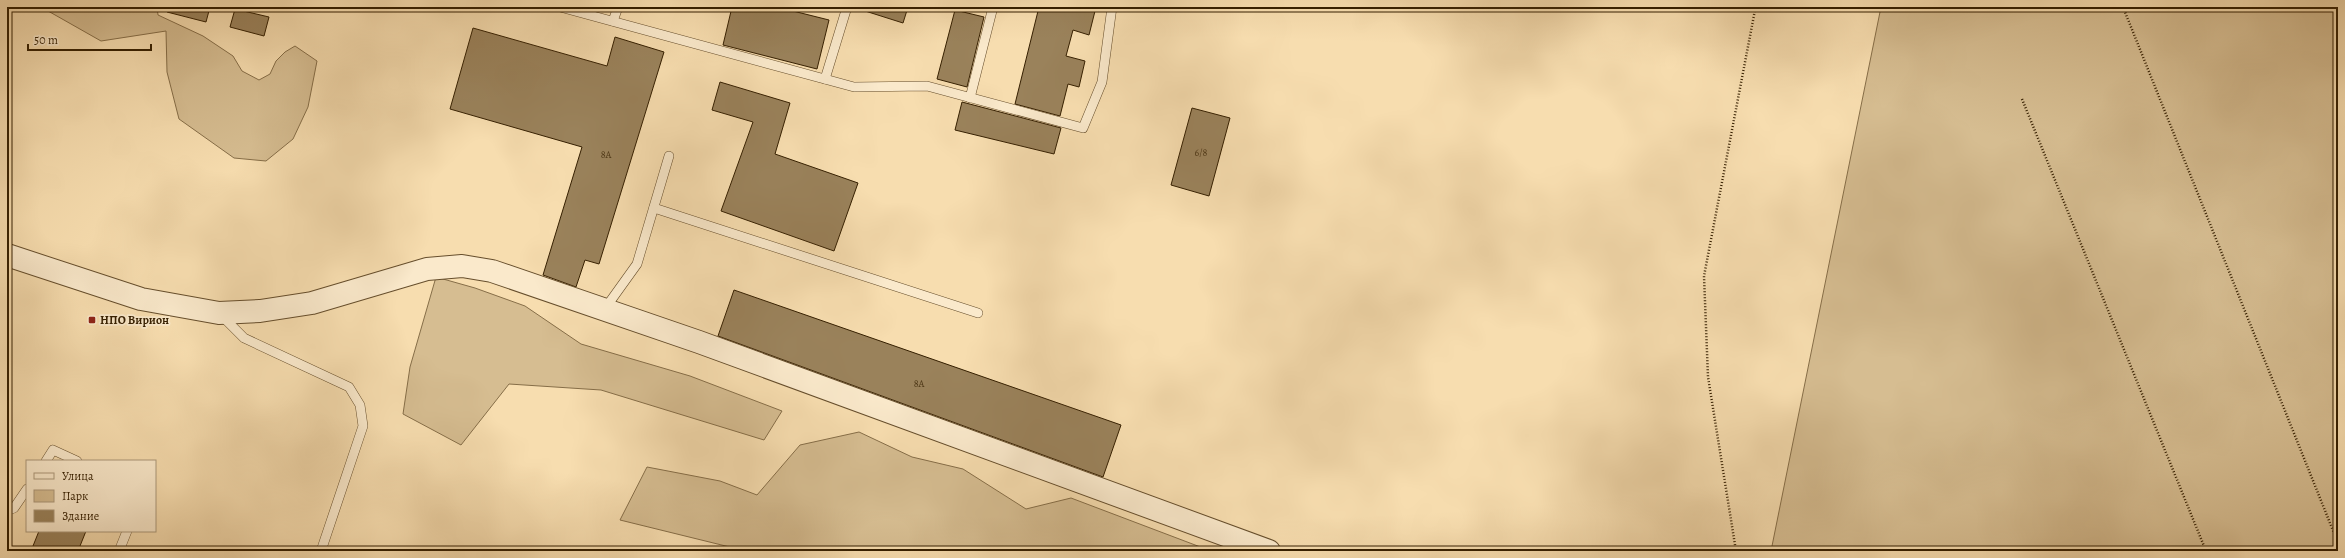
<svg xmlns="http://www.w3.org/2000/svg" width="2345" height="558" font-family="Alegreya,serif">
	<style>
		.green { fill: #d6bd91; stroke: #866e48 }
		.building { fill: #9a825b; stroke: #351f00 }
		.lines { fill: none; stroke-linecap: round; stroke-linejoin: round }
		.service-casing { stroke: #664e2c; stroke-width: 10 }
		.tertiary-casing { stroke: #664e2c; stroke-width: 24 }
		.path { stroke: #351f00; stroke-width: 2.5; stroke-dasharray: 1 2; stroke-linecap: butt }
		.service { stroke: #fae9cb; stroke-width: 9 }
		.tertiary { stroke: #fae9cb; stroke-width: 22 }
		.poi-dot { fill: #8f2418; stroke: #fae9cb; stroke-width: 1.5 }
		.labels { text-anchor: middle; stroke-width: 3.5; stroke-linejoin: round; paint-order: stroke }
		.number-label { font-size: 10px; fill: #4e3817 }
		.poi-label { font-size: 12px; font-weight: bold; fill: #351f00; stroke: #fae9cb; text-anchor: start }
	</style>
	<rect width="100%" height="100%" fill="#f7ddaf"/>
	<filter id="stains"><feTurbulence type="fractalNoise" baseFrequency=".005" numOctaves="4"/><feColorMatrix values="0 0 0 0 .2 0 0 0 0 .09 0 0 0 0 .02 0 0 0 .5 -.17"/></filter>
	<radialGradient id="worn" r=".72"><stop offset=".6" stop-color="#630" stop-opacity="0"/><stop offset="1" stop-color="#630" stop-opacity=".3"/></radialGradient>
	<g class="green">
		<path d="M41 7H157L158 15 203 36 233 56 242 71 259 80 270 74 276 61 285 52 295 46 317 61 308 107 293 139 266 161 234 158 179 119 167 72 166 31 101 41Z"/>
		<path d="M1881 7H2338V551H1771Z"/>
		<path d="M436 277 475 288 525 306 581 344 690 376 782 411 764 440 601 390 509 384 461 445 403 414 410 367Z"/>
		<path d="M859 432 912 457 963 469 1026 509 1071 498 1211 551H746L620 520 647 467 720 481 757 495 800 445Z"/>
	</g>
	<g class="building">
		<path d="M168 7H210L206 22 167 12Z"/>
		<path d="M732 7H777L829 20 817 69 723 45Z"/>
		<path d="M862 7H908L903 23 862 10Z"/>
		<path d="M1039 7H1096L1089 35 1073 30 1066 56 1085 61 1079 87 1068 84 1060 116 1015 104Z"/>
		<path d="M235 9 269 17 264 36 230 27Z"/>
		<path d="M955 10 984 17 967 87 937 79Z"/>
		<path d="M473 28 607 66 615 37 664 52 599 264 585 260 576 287 543 275 582 147 450 109Z"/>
		<path d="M720 82 790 103 775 154 858 183 834 251 721 211 753 122 712 110Z"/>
		<path d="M962 102 1061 128 1054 154 955 130Z"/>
		<path d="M1192 108 1230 118 1209 196 1171 185Z"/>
		<path d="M734 290 1121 425 1103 477 718 336Z"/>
		<path d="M39 531H86L78 551H31Z"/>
	</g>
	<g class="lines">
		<defs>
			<g id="service">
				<path d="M560 7 854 87 927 86 1083 128 1102 82 1112 7"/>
				<path d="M613 21 618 7"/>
				<path d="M825 79 847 7"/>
				<path d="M970 98 993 7"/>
				<path d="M654 208 978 313"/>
				<path d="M604 310 637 264 669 156"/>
				<path d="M221 315 244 338 349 387 360 405 363 426 321 551"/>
				<path d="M46 461 53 450 77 461"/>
				<path d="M7 511 14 508 27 489"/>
				<path d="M119 551 127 531"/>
			</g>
			<path id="tertiary" d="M7 255 141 299 219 313 260 311 312 303 427 269 462 266 492 271 699 342 1269 551"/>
		</defs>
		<use href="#service" class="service-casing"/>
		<use href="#tertiary" class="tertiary-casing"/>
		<g class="path">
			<path d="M1746 7 1755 10 1765 7"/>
			<path d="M2123 7 2338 543"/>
			<path d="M2022 99 2206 551"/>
			<path d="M1736 551 1708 377 1704 276 1755 10"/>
		</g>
		<use href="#service" class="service"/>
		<use href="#tertiary" class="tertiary"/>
	</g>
	<rect class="poi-dot" x="88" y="316" width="8" height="8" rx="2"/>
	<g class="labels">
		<g class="number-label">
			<text x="1201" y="156">6/8</text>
			<text x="606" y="158">8А</text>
			<text x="919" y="387">8А</text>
		</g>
		<g class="poi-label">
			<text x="100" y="324">НПО Вирион</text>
		</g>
	</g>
	<rect width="2345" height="558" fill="none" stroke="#f7ddaf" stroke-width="24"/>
	<rect x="8" y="8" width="2329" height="542" fill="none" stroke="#351f00" stroke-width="2"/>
	<rect x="12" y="12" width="2321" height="534" fill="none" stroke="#351f00"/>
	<rect x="26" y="460" width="130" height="72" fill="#fae9cb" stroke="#ab987a"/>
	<rect x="34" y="473" width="20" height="6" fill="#fae9cb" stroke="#ab987a"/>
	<text x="62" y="480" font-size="12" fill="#351f00">Улица</text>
	<rect x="34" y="490" width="20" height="12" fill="#d6bd91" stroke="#ab987a"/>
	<text x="62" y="500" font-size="12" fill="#351f00">Парк</text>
	<rect x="34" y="510" width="20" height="12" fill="#9a825b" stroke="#ab987a"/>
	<text x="62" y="520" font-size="12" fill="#351f00">Здание</text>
	<path d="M28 44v6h123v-6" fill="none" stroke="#351f00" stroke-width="2"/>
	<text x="34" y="44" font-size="12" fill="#351f00" stroke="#fae9cb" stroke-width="3" paint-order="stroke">50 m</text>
	<rect width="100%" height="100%" filter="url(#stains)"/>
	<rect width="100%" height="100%" fill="url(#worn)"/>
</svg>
